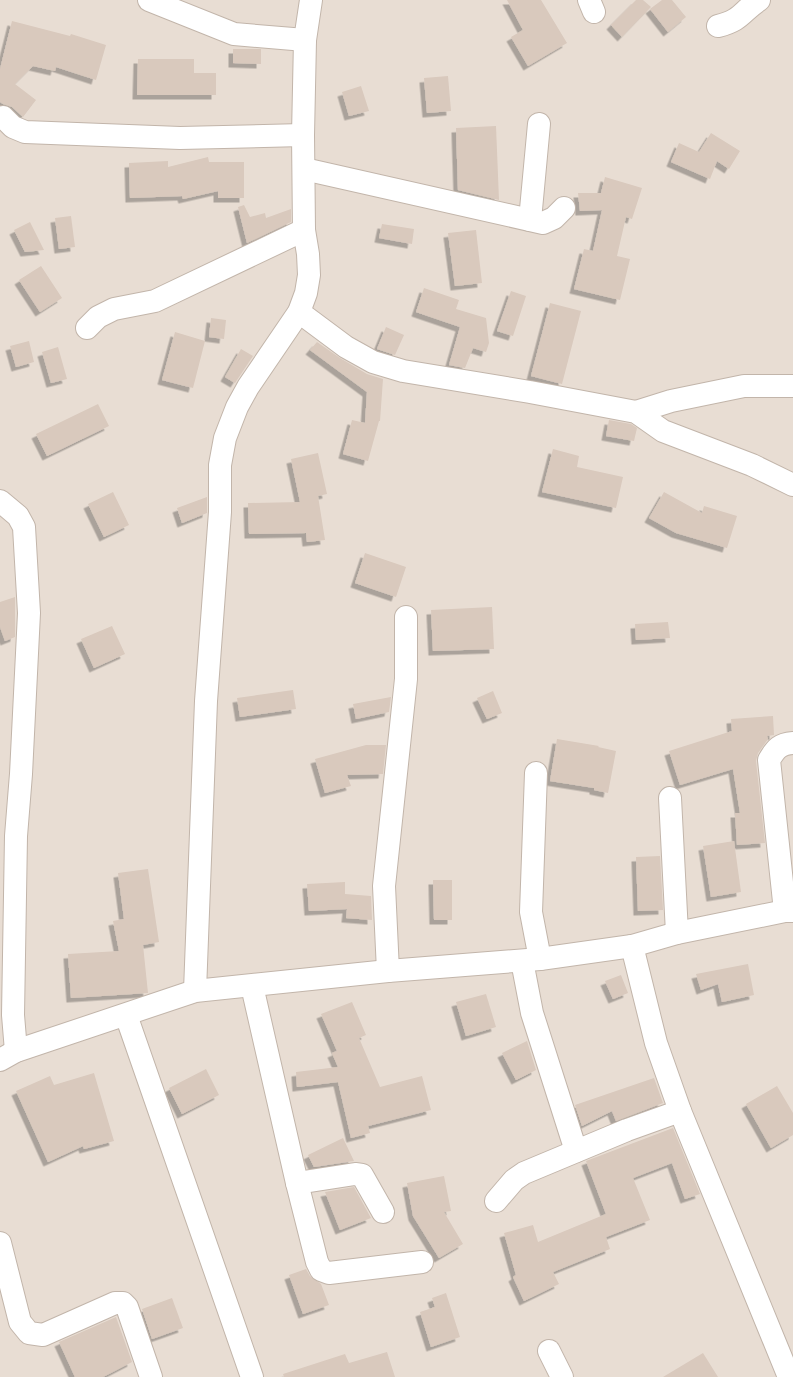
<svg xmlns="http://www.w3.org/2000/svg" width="793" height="1377" font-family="'Varela Round',sans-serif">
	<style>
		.residential { fill: #e8ddd3 }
		.building { fill: #d9c9bd; filter: url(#shadow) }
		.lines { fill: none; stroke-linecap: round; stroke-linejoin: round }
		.minor-casing { stroke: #c2b5aa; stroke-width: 24 }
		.minor { stroke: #fff; stroke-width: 22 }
	</style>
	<defs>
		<filter id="shadow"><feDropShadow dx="-4.5" dy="4.5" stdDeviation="0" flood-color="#0004"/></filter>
	</defs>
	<rect width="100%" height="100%" fill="#f3ece5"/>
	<rect class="residential" x="0" y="0" width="793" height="1377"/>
	<g class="building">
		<path d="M507 0H541L567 43 528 66 511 37 523 30Z"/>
		<path d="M636 0H643L651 7 622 37 611 25Z"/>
		<path d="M662 0H672L686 17 668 32 650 9Z"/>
		<path d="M12 21 70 36 71 34 106 45 96 80 56 67 55 71 33 66 15 84 36 100 23 117 12 107 3 104 0 102V69Z"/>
		<path d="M233 49H261V64L233 63Z"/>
		<path d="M138 59H194V73H216V95H137Z"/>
		<path d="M448 76 451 111 427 113 424 78Z"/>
		<path d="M361 86 369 111 349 116 342 92Z"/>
		<path d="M496 126 499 200 458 190 456 128Z"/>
		<path d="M711 133 740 151 729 169 717 161 710 179 671 162 679 143 699 152Z"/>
		<path d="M208 157 209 162H244V198H218V191L183 199 182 196 130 198 129 163 168 161V167Z"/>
		<path d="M605 177 642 188 632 219 626 217 617 256 630 259 620 300 574 289 584 249 593 251 602 210 580 211 578 193H601Z"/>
		<path d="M244 205 250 217 265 213 266 218 291 209V222L247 243 238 207Z"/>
		<path d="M71 216 75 247 59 249 55 218Z"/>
		<path d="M30 222 44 250 25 252 14 230Z"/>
		<path d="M382 224 414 229 412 244 379 238Z"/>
		<path d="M476 230 482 283 455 286 448 233Z"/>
		<path d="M41 266 62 298 40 312 19 280Z"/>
		<path d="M424 288 459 300 456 309 486 318 489 343 486 352 473 348 465 368 449 365 460 327 416 312Z"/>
		<path d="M511 291 526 296 513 336 497 331Z"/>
		<path d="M550 303 581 311 562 384 531 376Z"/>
		<path d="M211 318 226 320 224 339 209 337Z"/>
		<path d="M386 327 404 335 395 355 377 349Z"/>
		<path d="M175 332 205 341 193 388 162 380Z"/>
		<path d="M29 341 34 362 16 367 10 346Z"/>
		<path d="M317 342 340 358 367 374 383 379 380 421H379L368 461 343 454 352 420 365 423 367 392 310 350Z"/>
		<path d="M58 347 67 379 51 383 42 352Z"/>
		<path d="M241 349 253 356 235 383 225 377Z"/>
		<path d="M98 404 109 426 47 456 36 434Z"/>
		<path d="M609 420 631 424 637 428 634 441 606 436Z"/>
		<path d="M553 449 579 456 577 467 623 477 616 508 542 492Z"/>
		<path d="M318 453 327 494 318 496 325 540 307 542 306 533 249 534 248 503 300 502 291 459Z"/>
		<path d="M113 492 129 525 104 537 88 504Z"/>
		<path d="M664 492 702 513 704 506 737 516 727 548 676 533 649 518Z"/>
		<path d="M207 497V513L182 523 177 508Z"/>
		<path d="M365 553 406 567 396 597 355 583Z"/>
		<path d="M15 597V637L5 641 0 627V602Z"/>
		<path d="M492 607 494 649 433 651 431 610Z"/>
		<path d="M668 622 670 638 636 640 635 624Z"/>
		<path d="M112 626 125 654 94 668 81 639Z"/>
		<path d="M293 690 296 709 240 717 237 698Z"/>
		<path d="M493 691 502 713 487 719 477 698Z"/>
		<path d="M391 697 389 712 356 719 353 704Z"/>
		<path d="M773 716 774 735 767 736 768 739 758 753 756 761 765 843 737 845 735 813H740L733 769 680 785 669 751 732 731 731 719Z"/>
		<path d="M557 739 599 746 598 747 616 751 608 793 594 790V788L550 781Z"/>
		<path d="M366 745H386L383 774 347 775 351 786 325 793 315 759Z"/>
		<path d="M734 841 741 892 711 897 703 846Z"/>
		<path d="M660 856 663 910 638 911 636 857Z"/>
		<path d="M148 869 159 942 143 945 148 993 71 998 68 954 119 951 113 921 124 919 118 873Z"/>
		<path d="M433 880H452V920H434Z"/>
		<path d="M345 882V894L371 896 372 920 346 918 347 909 309 911 307 884Z"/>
		<path d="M748 964 754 995 722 1002 718 984 701 990 696 974Z"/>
		<path d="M621 975 628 993 613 999 605 981Z"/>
		<path d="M486 994 496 1027 466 1036 456 1002Z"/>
		<path d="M352 1002 366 1035 359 1038 380 1087 422 1076 431 1110 368 1126 370 1133 351 1138 338 1082 297 1087 296 1072 338 1067 332 1053 337 1051 321 1014Z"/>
		<path d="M527 1041 536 1070 516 1080 502 1053Z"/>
		<path d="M206 1069 219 1095 182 1114 169 1088Z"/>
		<path d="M94 1073 114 1141 84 1149 83 1146 48 1162 16 1091 50 1076 54 1085Z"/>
		<path d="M654 1078 663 1103 616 1121 612 1111 582 1126 575 1105Z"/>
		<path d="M777 1086 793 1113V1135L771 1148 746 1104Z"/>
		<path d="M673 1128 700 1194 685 1199 672 1163 633 1178 650 1220 606 1237 610 1249 553 1272 559 1284 524 1301 513 1277 516 1275 504 1233 533 1225 538 1242 606 1214 586 1161Z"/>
		<path d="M343 1138 354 1161 314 1167 308 1155Z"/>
		<path d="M444 1176 451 1211 444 1212 463 1244 439 1258 413 1216 407 1183Z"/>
		<path d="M354 1187 371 1218 340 1230 325 1192Z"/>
		<path d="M306 1269 310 1276 321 1284 329 1305 303 1314 289 1275Z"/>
		<path d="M446 1293 460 1337 431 1347 420 1312 435 1307 432 1298Z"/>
		<path d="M172 1298 183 1328 152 1339 142 1309Z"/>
		<path d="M116 1317 132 1362 103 1377H75L59 1342Z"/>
		<path d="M387 1352 395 1377H284L283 1374 345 1354 349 1363Z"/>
		<path d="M703 1353 718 1377H663Z"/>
	</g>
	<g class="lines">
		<defs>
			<g id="minor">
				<path d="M149 0 234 34 305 40"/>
				<path d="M589 0 594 12"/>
				<path d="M718 26C742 20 741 12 759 0"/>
				<path d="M3 117 13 127 25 132 180 138 303 135"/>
				<path d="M304 169 543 223 554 218 564 208"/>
				<path d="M530 220 539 124"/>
				<path d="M299 312 346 347 373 362 403 371 530 392 636 412 663 431 752 465 793 485"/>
				<path d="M87 328 98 317 114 309 155 301 304 230"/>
				<path d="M636 412 671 401 744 386H793"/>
				<path d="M0 501 18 516 24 527 29 613 21 774 16 836 13 1015 16 1051"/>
				<path d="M536 773 531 912 540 959"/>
				<path d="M670 798 677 933"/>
				<path d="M785 911 769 760C776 748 780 744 793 743"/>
				<path d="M632 946 656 1043 680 1111 789 1377"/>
				<path d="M522 961 532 1013 576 1151"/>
				<path d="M388 971 384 886 406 679V617"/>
				<path d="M252 986 297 1183 317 1262 321 1270 329 1273 422 1262"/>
				<path d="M195 991 206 701 220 512V465L225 438 237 407 248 387 299 312 306 293 309 275 308 254 304 230 303 135 305 40 311 0"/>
				<path d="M126 1015 252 1377"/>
				<path d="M0 1060 16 1051 195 991 388 971 540 959 632 946 677 933 785 911H793"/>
				<path d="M297 1183 355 1174 362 1175 383 1212"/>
				<path d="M496 1201 514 1180 524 1173 627 1130 680 1111"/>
				<path d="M0 1243 20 1322 29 1333 43 1335 115 1303H123L127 1307 151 1377"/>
				<path d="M549 1351 562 1377"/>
			</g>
		</defs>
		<use href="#minor" class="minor-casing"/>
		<use href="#minor" class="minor"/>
	</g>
</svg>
